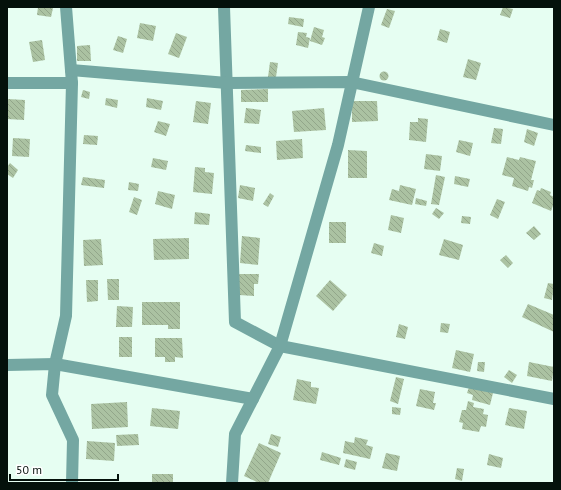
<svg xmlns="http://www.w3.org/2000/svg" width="561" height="490" font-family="'PT Sans',sans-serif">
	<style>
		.building { fill: url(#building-back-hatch) }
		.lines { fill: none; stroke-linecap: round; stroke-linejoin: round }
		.street { stroke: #74a7a2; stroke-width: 12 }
	</style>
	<defs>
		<pattern id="building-back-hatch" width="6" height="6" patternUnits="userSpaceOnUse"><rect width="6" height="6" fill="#abc2a2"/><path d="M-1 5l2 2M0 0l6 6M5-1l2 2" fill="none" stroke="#92a68a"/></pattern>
	</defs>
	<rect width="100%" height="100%" fill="#e6fef2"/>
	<g class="building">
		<path d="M38 7 53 8 51 17 37 15Z"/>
		<path d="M503 7 513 9 510 18 500 15Z"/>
		<path d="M387 9 395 11 389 28 381 25Z"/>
		<path d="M289 17 304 19 303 27 288 24Z"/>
		<path d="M140 23 156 26 153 41 137 38Z"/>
		<path d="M314 27 324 30 322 37 325 38 322 45 310 41Z"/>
		<path d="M440 29 450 32 447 43 437 40Z"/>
		<path d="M298 32 307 33 306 37 310 38 308 48 296 45Z"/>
		<path d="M176 33 187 37 179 58 168 54Z"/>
		<path d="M118 36 127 39 123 53 113 50Z"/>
		<path d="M42 40 45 60 33 62 29 42Z"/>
		<path d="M90 45 91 61H77V46Z"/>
		<path d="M468 59 481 63 476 80 463 77Z"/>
		<path d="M270 62 278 63 276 77H268Z"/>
		<circle cx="384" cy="76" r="4.5"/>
		<path d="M268 89V102H241V90Z"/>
		<path d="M83 90 90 92 89 99 81 97Z"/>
		<path d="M106 98 118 100 117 108 105 105Z"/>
		<path d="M147 98 163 101 161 110 146 107Z"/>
		<path d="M8 99 25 100 24 120 7 119Z"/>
		<path d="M196 101 211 103 208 124 193 122Z"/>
		<path d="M352 101H377L378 121 352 122Z"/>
		<path d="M246 108 261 110 259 124 244 123Z"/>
		<path d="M324 108 326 130 294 132 292 111Z"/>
		<path d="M418 118 428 119 426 142 409 140 410 122H418Z"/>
		<path d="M158 121 170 124 166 136 154 132Z"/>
		<path d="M494 128 503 129 501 144 491 143Z"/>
		<path d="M527 129 538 133 534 146 524 142Z"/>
		<path d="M84 135 98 136 97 145 83 144Z"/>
		<path d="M13 138 30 139 29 157 12 156Z"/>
		<path d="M302 139 303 158 277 160 276 141Z"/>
		<path d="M459 140 473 143 470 156 456 152Z"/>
		<path d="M246 145 261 147V153L245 151Z"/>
		<path d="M348 150 367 151V178H348Z"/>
		<path d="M426 154 442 156 440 171 424 169Z"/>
		<path d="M507 157 519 160 520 157 536 161 531 180H534L532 188 529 187 528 191 512 186 514 178 502 175Z"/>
		<path d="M153 158 168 161 166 170 151 167Z"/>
		<path d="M10 163 18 170 13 178 7 174V167Z"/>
		<path d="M195 167 205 168V172L214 173 212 194 193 192Z"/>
		<path d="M436 175 445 177 439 205 431 204Z"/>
		<path d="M455 176 470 179 468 187 454 184Z"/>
		<path d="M83 177 105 180 104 188 81 185Z"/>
		<path d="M129 182 139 184 138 191 128 190Z"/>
		<path d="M240 185 255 188 253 201 238 198Z"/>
		<path d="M400 185 416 189 412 205 389 200 392 189 399 191Z"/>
		<path d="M541 188 551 192 550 195 554 197V203L551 211 532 203 537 190 540 191Z"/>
		<path d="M158 191 175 195 172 209 155 204Z"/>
		<path d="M270 193 274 196 268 207 263 204Z"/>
		<path d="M134 197 142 200 137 215 129 212Z"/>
		<path d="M416 198 427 201 426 206 415 204Z"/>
		<path d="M497 199 505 202 498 219 490 215Z"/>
		<path d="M436 208 444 213 439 219 432 214Z"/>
		<path d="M195 212 210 214 209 225 194 224Z"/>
		<path d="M391 215 404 218 401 233 388 230Z"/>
		<path d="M462 216 471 217 470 224 461 223Z"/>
		<rect x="329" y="222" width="17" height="21"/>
		<path d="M534 226 541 234 534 240 526 233Z"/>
		<path d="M242 236 260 238 258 265 240 263Z"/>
		<path d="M189 238V259L154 260 153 239Z"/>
		<path d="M101 239 103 265 84 266 83 240Z"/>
		<path d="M444 239 463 245 459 260 439 255Z"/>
		<path d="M374 243 384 246 382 256 371 253Z"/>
		<path d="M506 255 513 263 508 268 500 260Z"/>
		<path d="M239 274H259L258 284H254V296L239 295Z"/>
		<path d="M107 279H119V300H108Z"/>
		<path d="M86 280H98V301L87 302Z"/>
		<path d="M330 280 347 295 333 311 316 296Z"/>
		<path d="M548 283 554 284 552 300 544 298Z"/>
		<path d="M142 302H180V329H168V325H142Z"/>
		<path d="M528 304 554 315V332L522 317Z"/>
		<path d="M117 306 133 307 132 327H116Z"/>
		<path d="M441 323 450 324 448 333 440 332Z"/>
		<path d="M399 324 408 327 405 339 396 337Z"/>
		<rect x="119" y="337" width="13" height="20"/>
		<path d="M155 338H182L183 358 175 357V362H165V357H155Z"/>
		<path d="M456 350 474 354 470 372 452 368Z"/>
		<path d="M478 362H485L484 372 477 371Z"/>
		<path d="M529 362 554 367 552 381 527 376Z"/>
		<path d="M509 370 517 375 512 383 504 377Z"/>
		<path d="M396 377 404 379 398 404 390 401Z"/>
		<path d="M297 379 311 382V387L319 388 316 404 293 400Z"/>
		<path d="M469 387 493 393 490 405 472 400 473 395 467 393Z"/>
		<path d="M420 389 435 392 433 403H436L434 410 416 406Z"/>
		<path d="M468 401 474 403 473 407 484 409 483 414 488 415 486 427 481 426 479 432 462 429 463 423 459 422 462 410H466Z"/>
		<path d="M127 402 128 427 92 429 91 404Z"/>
		<path d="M392 407 401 408 400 415 392 414Z"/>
		<path d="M152 408 180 411 178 429 150 426Z"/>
		<path d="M509 408 527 411 524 429 505 425Z"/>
		<path d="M138 434 139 445 117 446 116 435Z"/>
		<path d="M271 434 281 437 278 447 268 444Z"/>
		<path d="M355 437 368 440 366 445 373 447 370 459 343 453 345 441 354 443Z"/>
		<path d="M87 441 115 443 114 461 86 459Z"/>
		<path d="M259 443 281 453 268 483H259L244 476Z"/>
		<path d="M322 452 341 458 339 465 320 460Z"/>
		<path d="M386 453 400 456 397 471 382 468Z"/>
		<path d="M489 454 503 458 501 468 487 465Z"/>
		<path d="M346 459 357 462 355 470 344 467Z"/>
		<path d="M457 468 464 469 462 481 455 479Z"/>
		<rect x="152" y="474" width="21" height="9"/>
	</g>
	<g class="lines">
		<g class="street">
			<path d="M66 7 72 83 66 316 55 364 52 395 73 440 72 483"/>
			<path d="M224 7 235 322 280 346 554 399"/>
			<path d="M71 70 227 83 351 82 554 125"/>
			<path d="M7 83H72"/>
			<path d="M7 365 55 364 253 399"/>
			<path d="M232 483 235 434 280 346 338 145 369 7"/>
		</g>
	</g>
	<rect width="561" height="490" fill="none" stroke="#04110b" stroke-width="16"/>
	<path d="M10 474v6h108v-6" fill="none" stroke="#04110b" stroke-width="2"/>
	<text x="16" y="474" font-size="12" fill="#04110b" stroke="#ffffff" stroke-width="3" paint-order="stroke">50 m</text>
</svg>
